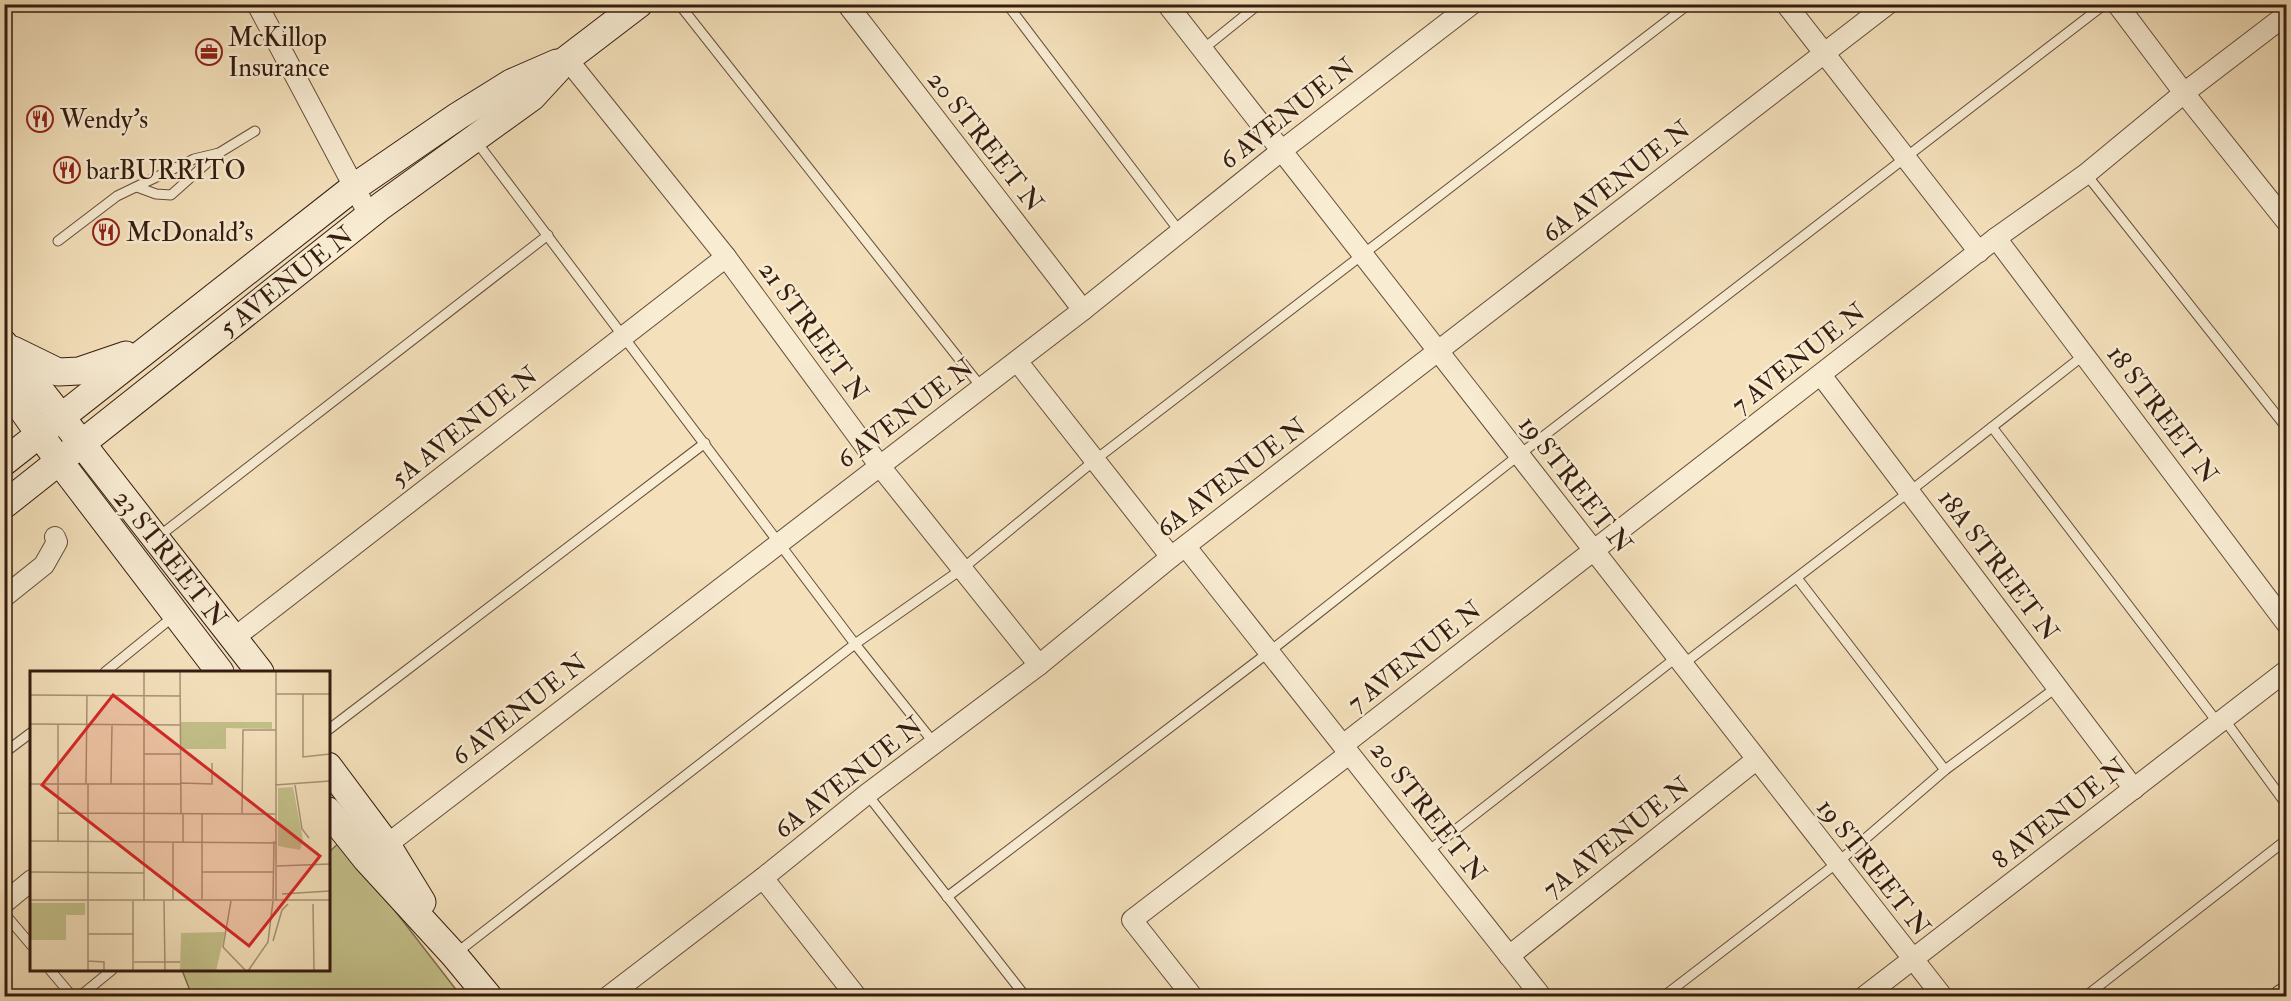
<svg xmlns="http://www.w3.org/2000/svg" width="2291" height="1001" font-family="'IM FELL Double Pica',serif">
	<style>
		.green { fill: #c4c18b; stroke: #7c6e4e; stroke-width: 1.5 }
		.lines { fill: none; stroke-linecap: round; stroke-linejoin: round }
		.lane-casing { stroke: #654d3b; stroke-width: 11 }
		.street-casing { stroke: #654d3b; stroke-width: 22 }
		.secondary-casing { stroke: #351c10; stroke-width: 29 }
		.lane { stroke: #f8ecd3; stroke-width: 9 }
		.street { stroke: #f8ecd3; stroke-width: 20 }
		.secondary { stroke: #f8ecd3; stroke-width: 27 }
		.labels { text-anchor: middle; stroke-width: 5; stroke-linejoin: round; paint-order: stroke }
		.poi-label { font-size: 26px; fill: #351c10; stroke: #f8ecd3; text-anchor: start }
		.street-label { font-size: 26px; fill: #351c10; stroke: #f8ecd3 }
		.inset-road { fill: none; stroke: #a89277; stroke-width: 1.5 }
		.view { fill: #d62828; fill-opacity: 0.15; stroke: #d62828; stroke-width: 3 }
		.inset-edge { fill: none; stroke: #351c10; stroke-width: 3 }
	</style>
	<rect width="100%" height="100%" fill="#f4e1bc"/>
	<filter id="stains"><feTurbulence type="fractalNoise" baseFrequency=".00333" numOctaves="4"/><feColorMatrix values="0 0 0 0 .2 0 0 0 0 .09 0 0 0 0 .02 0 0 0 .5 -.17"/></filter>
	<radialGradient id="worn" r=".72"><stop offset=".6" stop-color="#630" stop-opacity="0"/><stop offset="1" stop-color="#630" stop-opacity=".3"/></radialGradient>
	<path class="green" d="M341 841 461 996H192L182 970H328L329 852Z"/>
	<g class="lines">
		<defs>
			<g id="lane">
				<path d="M679 4 982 388"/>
				<path d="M1007 4 1180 232"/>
				<path d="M1202 50 1259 4"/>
				<path d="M476 141 855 644 934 743"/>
				<path d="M2086 174 2286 427"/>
				<path d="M137 187 156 194 171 195 217 154"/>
				<path d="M58 241 117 196 194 159 219 153 255 131"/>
				<path d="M1992 427 2218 723"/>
				<path d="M158 537 548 235"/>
				<path d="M1797 578 1945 770"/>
				<path d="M1682 665 1909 492 2084 355"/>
				<path d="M105 672 174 616"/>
				<path d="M2224 719 2286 804"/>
				<path d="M328 730 705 443"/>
				<path d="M4 753 32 732"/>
				<path d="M867 794 1025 996"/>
				<path d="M1427 852 1677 657"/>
				<path d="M947 897 1269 652 1519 455 2105 4"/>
				<path d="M4 913 32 946"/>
				<path d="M455 954 855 644 962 569 1095 460 1689 4"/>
				<path d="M50 970 72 996"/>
				<path d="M80 996 112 970"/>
				<path d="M1664 996 1837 863 1945 770 2057 687"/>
				<path d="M2086 996 2286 840"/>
			</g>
			<g id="street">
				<path d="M257 4 369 215"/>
				<path d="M847 4 1083 310"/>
				<path d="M1167 4 1942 996"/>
				<path d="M1786 4 1979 252"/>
				<path d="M2117 4 2184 93 2286 221"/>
				<path d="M567 59 726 257 879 465 1039 665"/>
				<path d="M1996 238 2286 623"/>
				<path d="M1017 361 1171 557"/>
				<path d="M1821 375 2134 789"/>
				<path d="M1186 547 1541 996"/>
				<path d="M4 597 44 565 57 542 55 537"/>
				<path d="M234 638 726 257"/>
				<path d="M1343 745 1996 238 2086 174 2184 93 2286 15"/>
				<path d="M376 853 1083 310 1281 151 1472 4"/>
				<path d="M763 878 856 996"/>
				<path d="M4 903 32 880"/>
				<path d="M1509 956 1756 760"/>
				<path d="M609 996 763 878 867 794 1039 665 1171 557 1888 4"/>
				<path d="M1192 996 1132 920 1349 754"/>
				<path d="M1865 996 2286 671"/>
				<path d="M2280 996 2286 992"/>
			</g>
			<g id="secondary">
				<path d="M4 344 260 672"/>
				<path d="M13 350 58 372 79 371 126 355"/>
				<path d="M4 384 59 461 220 672"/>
				<path d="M4 462 353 188 458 116 511 83 557 63"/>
				<path d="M4 505 381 206 532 97 567 59 639 4"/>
				<path d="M328 766 387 845 422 902"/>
				<path d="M328 811 367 860 454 955 488 996"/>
			</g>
		</defs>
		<use href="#lane" class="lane-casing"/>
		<use href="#street" class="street-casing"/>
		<use href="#secondary" class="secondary-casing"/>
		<use href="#lane" class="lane"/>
		<use href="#street" class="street"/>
		<use href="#secondary" class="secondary"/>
	</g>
	<defs>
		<symbol id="office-ring" viewBox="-11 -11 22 22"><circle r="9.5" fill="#f8ecd3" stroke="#8f2418" stroke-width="1.5"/><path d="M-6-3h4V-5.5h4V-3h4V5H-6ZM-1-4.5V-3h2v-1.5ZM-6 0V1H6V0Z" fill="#8f2418"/></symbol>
		<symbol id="restaurant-ring" viewBox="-11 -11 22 22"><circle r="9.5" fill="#f8ecd3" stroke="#8f2418" stroke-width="1.5"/><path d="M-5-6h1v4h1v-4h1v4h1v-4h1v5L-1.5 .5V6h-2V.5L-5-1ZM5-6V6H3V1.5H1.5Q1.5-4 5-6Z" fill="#8f2418"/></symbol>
	</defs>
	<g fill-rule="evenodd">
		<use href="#office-ring" x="194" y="37" width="30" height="30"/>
		<use href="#restaurant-ring" x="25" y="104" width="30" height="30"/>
		<use href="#restaurant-ring" x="52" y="155" width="30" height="30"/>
		<use href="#restaurant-ring" x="91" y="217" width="30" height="30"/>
	</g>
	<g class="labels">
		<g class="poi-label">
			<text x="228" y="46">McKillop<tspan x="228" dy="30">Insurance</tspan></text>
			<text x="60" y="128">Wendy's</text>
			<text x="86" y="179">barBURRITO</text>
			<text x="126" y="241">McDonald's</text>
		</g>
		<g class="street-label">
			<text transform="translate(1287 113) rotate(-38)" y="9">6 AVENUE N</text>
			<text transform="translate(986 141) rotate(52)" y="9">20 STREET N</text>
			<text transform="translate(1616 181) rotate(-38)" y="9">6A AVENUE N</text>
			<text transform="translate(286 281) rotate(-38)" y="9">5 AVENUE N</text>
			<text transform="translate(814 331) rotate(54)" y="9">21 STREET N</text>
			<text transform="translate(1798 358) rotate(-38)" y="9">7 AVENUE N</text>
			<text transform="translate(905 413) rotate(-37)" y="9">6 AVENUE N</text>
			<text transform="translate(2163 414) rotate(53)" y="9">18 STREET N</text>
			<text transform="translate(464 426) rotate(-38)" y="9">5A AVENUE N</text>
			<text transform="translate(1231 477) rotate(-37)" y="9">6A AVENUE N</text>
			<text transform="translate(1576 484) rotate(52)" y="9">19 STREET N</text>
			<text transform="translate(171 558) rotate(52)" y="9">23 STREET N</text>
			<text transform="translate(1999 565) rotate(53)" y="9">18A STREET N</text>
			<text transform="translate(1414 656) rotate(-38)" y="9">7 AVENUE N</text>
			<text transform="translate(519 709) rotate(-38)" y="9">6 AVENUE N</text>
			<text transform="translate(848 777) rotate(-38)" y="9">6A AVENUE N</text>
			<text transform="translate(1429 811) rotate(52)" y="9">20 STREET N</text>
			<text transform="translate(2059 813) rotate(-38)" y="9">8 AVENUE N</text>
			<text transform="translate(1616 837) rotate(-38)" y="9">7A AVENUE N</text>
			<text transform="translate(1874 867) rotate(52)" y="9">19 STREET N</text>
		</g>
	</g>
	<g transform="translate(30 671)">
		<rect width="300" height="300" fill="#f4e1bc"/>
		<path d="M150 51H242V58L196 57V78H150ZM263 116 273 169 270 179 248 175V117ZM0 232H55V244H36V269H0ZM195 261 186 300H150L151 262Z" fill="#c4c18b"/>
		<path class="inset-road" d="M150 0 151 142M246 0V229M246 23H300M273 23V86L300 83M0 24 150 25M0 53 150 54M114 83H150M150 112 182 113V92M0 113H150M56 113 57 25M81 113 82 54M245 114 300 110M265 114 272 158 279 167M28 142 245 143M212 142 213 59H246M153 143V171M0 170 247 172M28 171V53M247 195 300 193M0 201 114 202M172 201H243M252 223 300 220M172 228V142M243 228 244 170M0 229H300M143 229V171M103 230V300M114 230V0M134 230 135 300M201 230 193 276 216 300M283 233 284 300M58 263H104M243 270 252 239 258 233M58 290 74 291V300M104 291H150M58 300V113M218 300 238 271 243 230"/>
		<path class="view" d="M83 24 290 185 219 275 12 114Z"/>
		<rect width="300" height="300" class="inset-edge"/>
	</g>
	<rect width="2291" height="1001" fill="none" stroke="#f4e1bc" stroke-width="24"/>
	<rect x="6" y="6" width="2279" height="989" fill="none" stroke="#351c10" stroke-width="3"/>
	<rect x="12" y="12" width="2267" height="977" fill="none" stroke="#351c10" stroke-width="1.5"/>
	<rect width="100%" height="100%" filter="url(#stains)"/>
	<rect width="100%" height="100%" fill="url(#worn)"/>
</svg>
